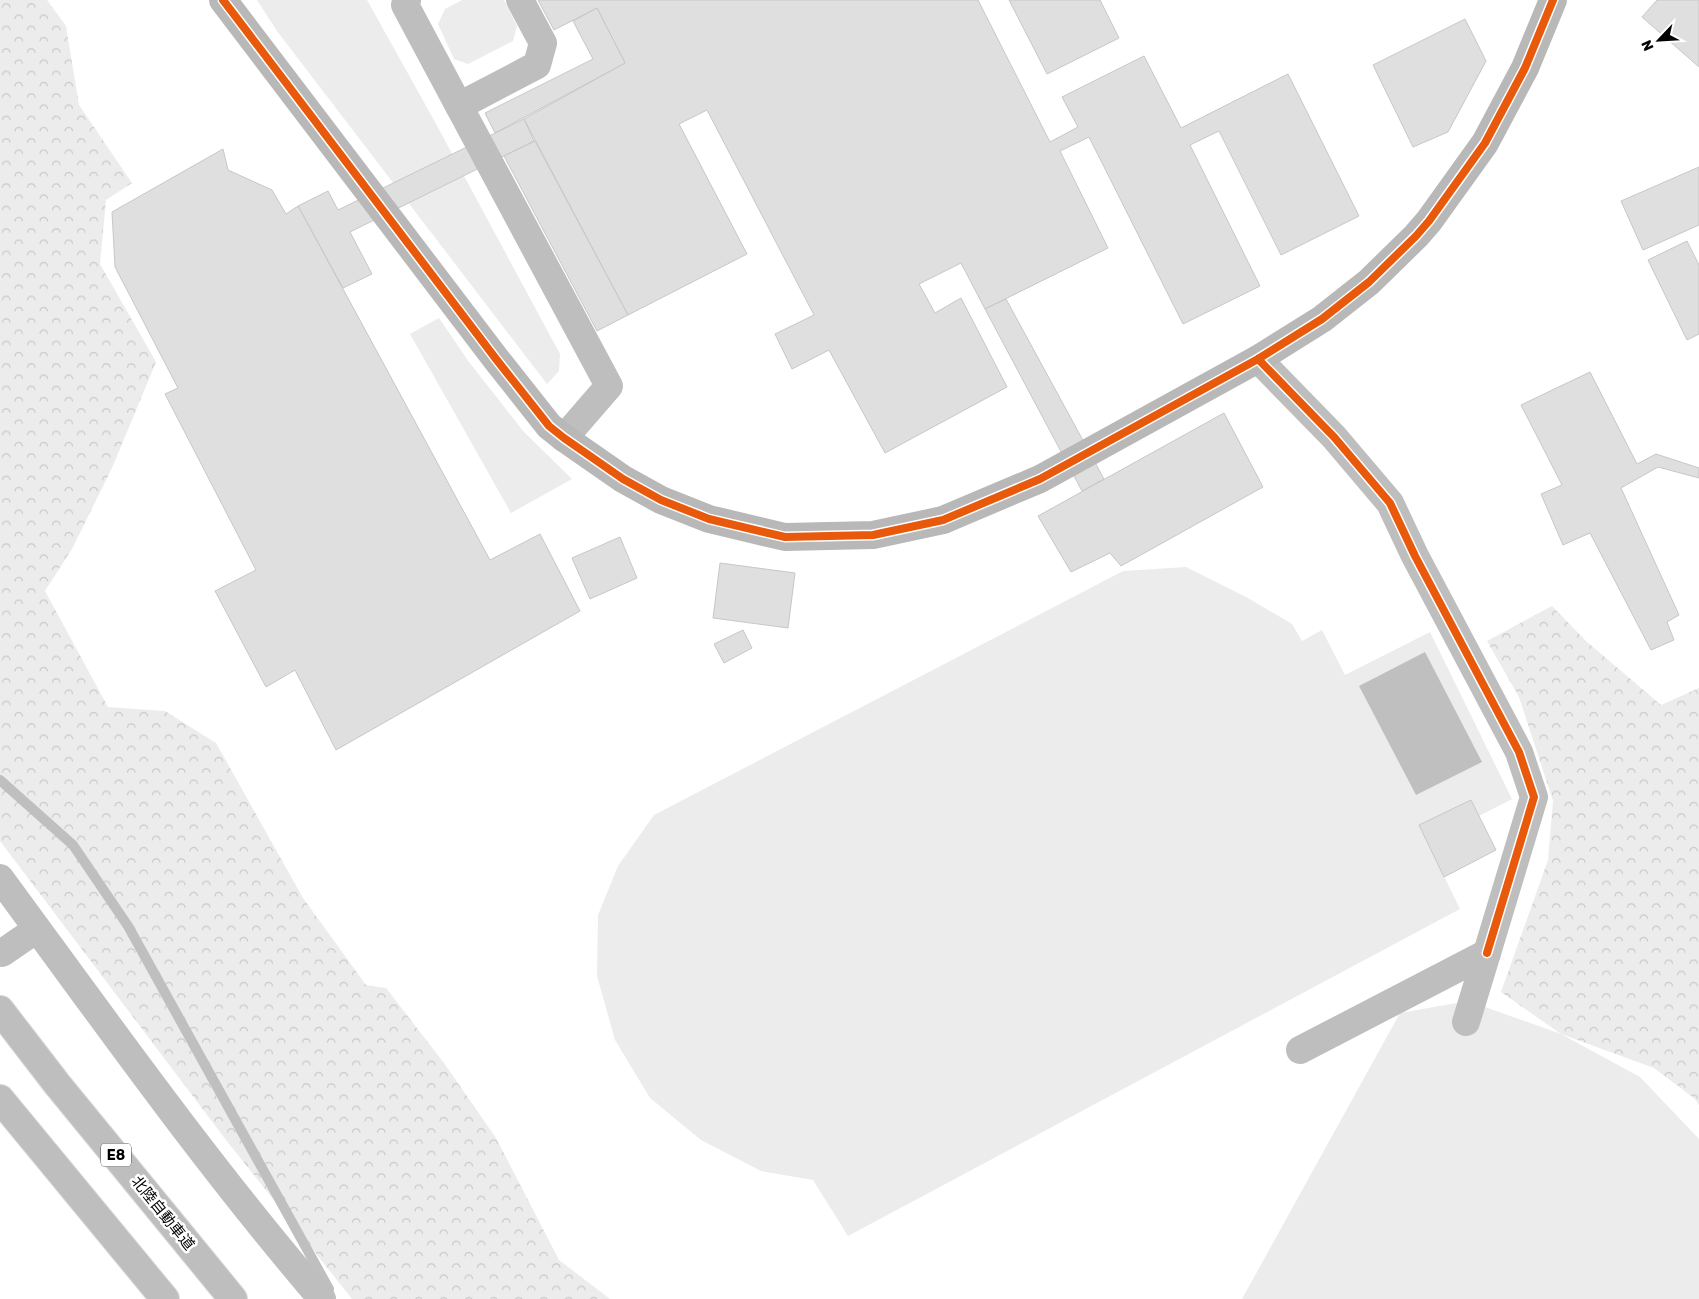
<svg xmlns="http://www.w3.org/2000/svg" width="1699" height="1299" font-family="Rubik,'Noto Sans JP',sans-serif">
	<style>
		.grass { fill: #ececec }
		.forest { fill: url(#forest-crowns) }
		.water { fill: #bfbfbf }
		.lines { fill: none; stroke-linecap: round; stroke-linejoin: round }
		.stream { stroke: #bfbfbf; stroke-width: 10 }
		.building { fill: #dfdfdf; stroke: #c7c7c7 }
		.highway-casing { stroke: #dbdbdb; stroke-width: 30 }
		.street { stroke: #bebebe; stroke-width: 28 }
		.secondary { stroke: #b8b8b8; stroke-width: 28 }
		.highway { stroke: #bebebe; stroke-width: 28 }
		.cycleway-casing { stroke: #fff; stroke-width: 11 }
		.cycleway { stroke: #e8590c; stroke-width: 8 }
		.labels { text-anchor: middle; stroke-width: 5; stroke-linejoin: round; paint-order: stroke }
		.shield { fill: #fff; stroke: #4c4c4c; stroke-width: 1 }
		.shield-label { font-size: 14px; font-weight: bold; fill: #000 }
		.street-label { font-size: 15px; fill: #000; stroke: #fff }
	</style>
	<defs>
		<pattern id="forest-crowns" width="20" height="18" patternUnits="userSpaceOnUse" patternTransform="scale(1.25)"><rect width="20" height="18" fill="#ececec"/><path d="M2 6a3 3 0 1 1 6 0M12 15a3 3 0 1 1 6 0" fill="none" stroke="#c9c9c9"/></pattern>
	</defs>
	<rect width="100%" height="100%" fill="#fff"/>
	<g class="grass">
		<path d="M257 0H367L435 122 560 354 559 371 547 384 277 31Z"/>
		<path d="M462 0H504L517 26 513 41 468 64 454 59 438 24 445 9Z"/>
		<path d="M439 318 469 362 524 432 572 479 511 513 410 334Z"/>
		<path d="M1186 567 1246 597 1292 624 1302 641 1322 630 1345 675 1430 632 1512 799 1479 816 1471 800 1419 825 1460 909 848 1236 813 1180 761 1171 701 1140 650 1098 615 1040 597 976 598 915 618 866 654 815 1123 571Z"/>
		<path d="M1468 1001 1561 1034 1640 1077 1699 1139V1299H1242L1400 1013Z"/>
	</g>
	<g class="forest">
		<path d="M0 0H47L66 26 79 105 132 183 106 200 100 264 156 362 112 468 72 549 45 591 108 707 165 711 216 743 303 898 366 985 386 988 444 1063 496 1138 559 1260 610 1299H352L226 1140 0 841Z"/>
		<path d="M1552 606 1586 641 1661 705 1699 688V1105L1695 1099 1654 1068 1561 1034 1501 992 1548 860 1553 801 1519 697 1487 641Z"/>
	</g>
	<path class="water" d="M1425 652 1482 762 1416 795 1359 686Z"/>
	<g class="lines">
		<path class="stream" d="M0 780 73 845 128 926 329 1289"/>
	</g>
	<g class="building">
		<path d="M538 0H978L1050 142 1078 127 1062 97 1144 56 1181 128 1288 74 1359 216 1281 255 1219 131 1190 145 1260 286 1183 324 1089 137 1060 151 1108 248 985 309 961 263 919 284 935 313 961 298 1007 387 885 453 829 350 792 369 775 334 814 315 707 110 679 124 747 254 628 315 524 119 625 63 597 8 554 30Z"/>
		<path d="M1009 0H1100L1119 38 1047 74Z"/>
		<path d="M1657 0H1699V67L1642 17Z"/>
		<path d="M597 8 625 63 495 133 485 113 593 59 573 21Z"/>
		<path d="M1465 19 1486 61 1448 132 1413 147 1373 65Z"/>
		<path d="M524 119 534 141 350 232 372 274 343 288 298 206 328 191 338 210Z"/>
		<path d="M535 141 628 315 597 331 504 156Z"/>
		<path d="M223 149 228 170 272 190 286 214 298 206 490 560 540 534 580 611 336 750 295 670 266 687 215 591 256 570 165 394 178 388 115 267 112 212Z"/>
		<path d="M1699 167V225L1643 250 1621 201Z"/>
		<path d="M1687 241 1699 265V334L1687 340 1648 260Z"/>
		<path d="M1006 299 1104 479 1082 491 985 309Z"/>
		<path d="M1590 372 1637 464 1656 454 1699 468V478L1658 467 1621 488 1679 615 1667 622 1674 640 1651 650 1590 533 1563 545 1541 494 1562 485 1521 405Z"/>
		<path d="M1224 413 1263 487 1121 566 1110 553 1071 572 1038 516Z"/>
		<path d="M620 537 637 578 590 599 572 558Z"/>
		<path d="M720 563 795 573 788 628 713 618Z"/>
		<path d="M743 630 752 648 724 663 714 644Z"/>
		<path d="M1471 800 1496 850 1444 877 1419 825Z"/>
	</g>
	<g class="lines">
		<defs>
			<g id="highway">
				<path d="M0 1010 57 1084 233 1299"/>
				<path d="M0 1099 165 1299"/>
			</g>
		</defs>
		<use href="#highway" class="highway-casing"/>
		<g class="street">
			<path d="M407 0 405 5 459 106 537 65 543 43 520 0"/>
			<path d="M459 106 609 386 564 438"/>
			<path d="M1258 359 1334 437 1390 503 1415 556 1519 752 1534 797 1487 953"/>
			<path d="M0 878C105 1021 207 1165 322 1299"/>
			<path d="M2 953 37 929"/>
			<path d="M1300 1050 1487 953 1466 1022"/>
		</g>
		<path class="secondary" d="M223 0 496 359 549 426 564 438 623 479 661 500 709 519 785 537 873 535 943 520 1040 479 1258 359 1322 319 1369 282 1416 236 1429 221 1485 143 1525 68 1553 0"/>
		<use href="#highway" class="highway"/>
		<defs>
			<g id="cycleway">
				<path d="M223 0 496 359 549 426 564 438 623 479 661 500 709 519 785 537 873 535 943 520 1040 479 1258 359 1322 319 1369 282 1416 236 1429 221 1485 143 1525 68 1553 0"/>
				<path d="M1258 359 1334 437 1390 503 1415 556 1519 752 1534 797 1487 953"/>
			</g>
		</defs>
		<use href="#cycleway" class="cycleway-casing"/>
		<use href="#cycleway" class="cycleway"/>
	</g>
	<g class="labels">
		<rect class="shield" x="101" y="1143.5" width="30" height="23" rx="4"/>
		<g class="shield-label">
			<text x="116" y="1160">E8</text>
		</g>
		<g class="street-label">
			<text transform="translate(163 1213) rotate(51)" y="5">北陸自動車道</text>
		</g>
	</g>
	<g transform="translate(1659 40) rotate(245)" stroke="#ffffff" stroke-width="4" paint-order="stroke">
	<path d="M0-4L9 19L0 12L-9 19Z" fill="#000000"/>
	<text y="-8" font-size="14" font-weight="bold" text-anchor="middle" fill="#000000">N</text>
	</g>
</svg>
